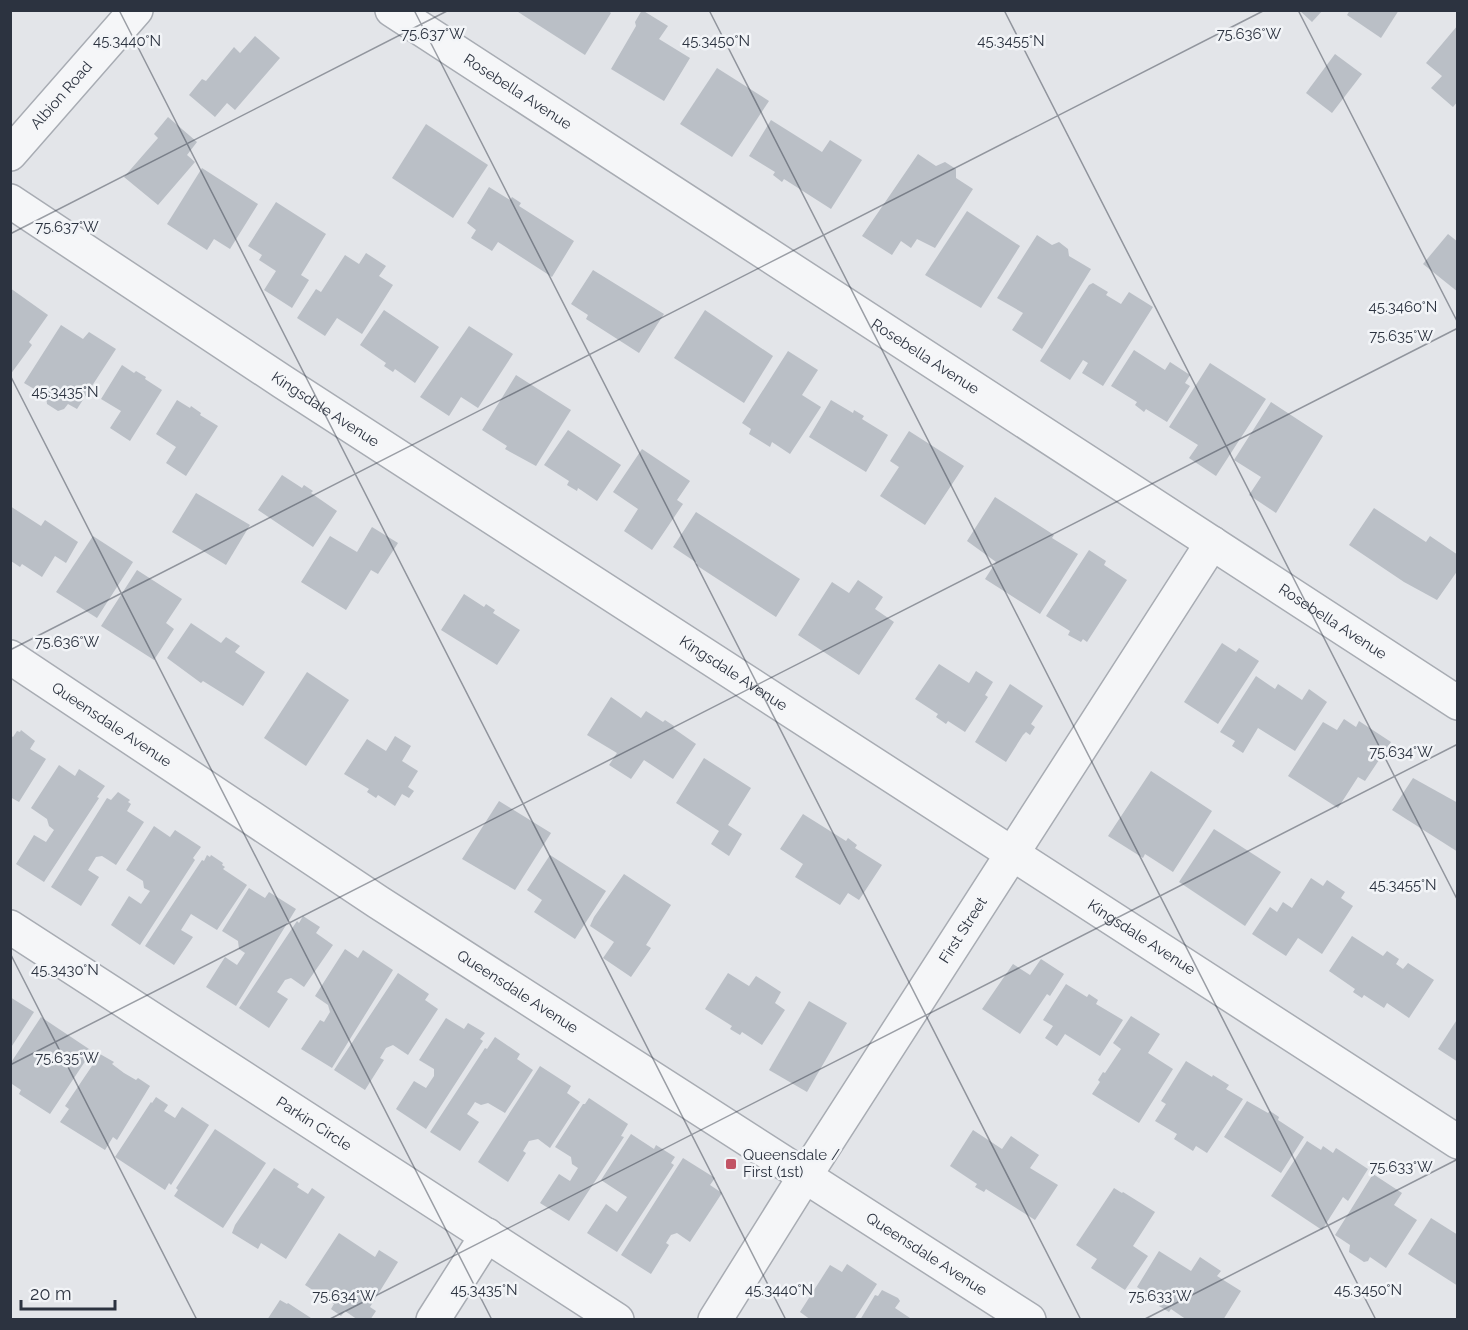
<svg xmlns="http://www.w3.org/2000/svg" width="1468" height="1330" font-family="Raleway,sans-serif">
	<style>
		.building { fill: #babfc6 }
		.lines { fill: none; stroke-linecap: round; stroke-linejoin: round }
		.minor-casing { stroke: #a8acb3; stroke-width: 36 }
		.minor { stroke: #f5f6f8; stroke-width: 33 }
		.ticks { fill: none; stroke: #2c3340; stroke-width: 1.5; stroke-opacity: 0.45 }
		.poi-dot { fill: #c25465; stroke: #f2f4f7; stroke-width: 2 }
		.labels { text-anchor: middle; stroke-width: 5; stroke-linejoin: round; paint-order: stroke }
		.street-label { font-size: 15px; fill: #2c3340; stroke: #f2f4f7 }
		.poi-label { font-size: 15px; fill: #2c3340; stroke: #f2f4f7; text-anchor: start }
		.ticks-label { font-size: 15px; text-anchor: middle; fill: #2c3340; stroke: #f2f4f7; stroke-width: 5; stroke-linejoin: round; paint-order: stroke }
	</style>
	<rect width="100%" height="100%" fill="#e3e5e9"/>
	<g class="building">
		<path d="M515 10H607L611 13 585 55Z"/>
		<path d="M642 10 668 26 659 39 690 58 664 101 611 69 636 26 635 22Z"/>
		<path d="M1299 10H1323L1312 22Z"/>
		<path d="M1350 10H1399L1381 38 1347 15Z"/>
		<path d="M1458 25V101L1453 107 1431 88 1442 76 1426 63Z"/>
		<path d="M255 36 280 58 235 110 227 103 215 117 189 95 202 79 206 81 234 47 240 53Z"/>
		<path d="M1335 54 1362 74 1332 113 1306 93Z"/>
		<path d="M717 68 769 101 732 157 680 124Z"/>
		<path d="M168 117 197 142 187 155 195 162 158 205 124 177 158 138 154 134Z"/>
		<path d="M771 120 822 152 830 140 862 160 831 209 784 179 782 182 773 175 775 172 749 156Z"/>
		<path d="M426 124 488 165 453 218 392 178Z"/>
		<path d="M918 154 936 166 945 162 956 169V178L973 189 935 248 917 239 911 248 901 241 892 255 862 236Z"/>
		<path d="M202 168 258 204 230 249 214 239 207 250 167 224Z"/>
		<path d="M489 187 510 200 512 197 521 203 519 206 574 241 552 277 498 242 492 251 471 238 476 230 467 223Z"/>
		<path d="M276 202 326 234 301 275 309 280 292 308 264 290 276 271 259 260 262 255 248 246Z"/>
		<path d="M967 211 1020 246 981 308 925 275Z"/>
		<path d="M1448 234 1458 242V292L1423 264Z"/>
		<path d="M1037 235 1052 245 1059 242 1068 249 1069 256 1091 269 1042 349 1012 330 1023 313 997 298Z"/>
		<path d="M366 253 386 266 379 276 393 285 362 334 337 318 325 336 297 318 316 289 321 292 345 255 359 264Z"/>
		<path d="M593 270 664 314 639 353 586 319 588 315 571 304Z"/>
		<path d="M1093 283 1108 292 1106 295 1121 304 1129 292 1153 307 1103 386 1082 373 1088 363 1083 360 1070 380 1040 361 1089 285Z"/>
		<path d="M10 288 48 315 29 342 32 345 10 375Z"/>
		<path d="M384 310 439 347 415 383 395 369 393 372 384 366 386 363 360 345Z"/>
		<path d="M705 310 773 356 744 403 674 358Z"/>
		<path d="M61 325 83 339 89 332 116 349 77 409 68 404 64 409 58 411 47 404 46 396 24 383Z"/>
		<path d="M469 326 513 354 478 408 461 397 449 416 420 397Z"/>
		<path d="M1134 350 1165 370 1170 362 1190 375 1185 383 1190 386 1167 422 1146 409 1144 412 1135 405 1137 402 1111 386Z"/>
		<path d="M788 351 818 370 802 395 821 407 790 454 772 442 770 447 749 434 751 429 742 423Z"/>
		<path d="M1210 363 1266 399 1216 476 1189 458 1198 445 1169 427Z"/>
		<path d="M122 365 134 373 136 371 146 377 145 379 162 390 130 441 110 428 121 411 101 399Z"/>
		<path d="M516 375 571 410 536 466 505 449 507 446 482 430Z"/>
		<path d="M177 400 190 408 191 406 201 413 200 415 218 426 186 476 166 463 176 447 156 434Z"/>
		<path d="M831 400 853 413 854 410 864 416 862 419 888 435 866 472 809 437Z"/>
		<path d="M1271 402 1323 436 1276 513 1249 495 1261 477 1234 460Z"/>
		<path d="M568 430 621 465 597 501 578 488 577 491 567 485 569 481 544 465Z"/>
		<path d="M909 431 964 466 925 525 880 496 899 467 890 461Z"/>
		<path d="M642 449 690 481 677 500 683 504 652 550 624 531 638 509 613 492Z"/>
		<path d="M282 475 302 488 304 485 313 491 311 493 337 511 313 547 258 510Z"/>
		<path d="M196 493 250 525 226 565 172 532Z"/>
		<path d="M995 497 1054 535 1052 538 1078 554 1040 614 985 579 996 562 967 541Z"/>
		<path d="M10 506 41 526 45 520 78 542 66 563 55 556 42 577 22 564 20 567 11 561 12 558 10 557Z"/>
		<path d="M1374 508 1426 542 1430 536 1458 555V570L1437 600 1404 582 1349 545Z"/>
		<path d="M696 512 800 579 776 617 696 565 697 563 673 547Z"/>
		<path d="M372 527 398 543 378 574 371 570 346 610 301 582 330 536 357 552Z"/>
		<path d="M93 536 133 562 97 618 56 592Z"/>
		<path d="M1089 550 1106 561 1104 565 1127 580 1087 642 1083 639 1081 642 1068 635 1070 631 1046 616Z"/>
		<path d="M137 570 182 599 166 623 174 629 154 660 101 626Z"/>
		<path d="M858 580 883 597 875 609 894 622 859 675 798 635 832 582 849 593Z"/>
		<path d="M464 594 484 607 486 604 495 610 493 613 520 630 497 665 441 630Z"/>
		<path d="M191 623 221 643 226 637 240 646 235 652 265 672 243 706 203 681 201 683 167 658Z"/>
		<path d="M1222 643 1236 652 1239 648 1259 661 1218 724 1184 702Z"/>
		<path d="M939 664 969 683 976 671 993 682 985 695 988 697 965 732 948 721 946 724 936 717 938 714 915 699Z"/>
		<path d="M307 672 349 700 306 766 264 738Z"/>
		<path d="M1256 676 1275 689 1278 684 1302 700 1309 689 1327 702 1295 751 1258 728 1243 753 1232 746 1235 741 1220 732Z"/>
		<path d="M1010 684 1043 706 1031 724 1035 727 1030 735 1026 732 1023 735 1006 762 975 742Z"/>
		<path d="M611 697 641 718 646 711 663 722 665 720 674 726 673 728 696 744 673 779 644 760 631 779 609 765 617 753 587 735Z"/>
		<path d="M1344 719 1356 727 1359 721 1391 742 1365 781 1358 777 1338 808 1288 776 1323 722 1337 730Z"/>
		<path d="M21 730 35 741 30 749 46 759 19 802 10 797V735L13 737 17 731 20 732Z"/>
		<path d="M395 736 411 746 402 761 418 771 408 787 414 791 409 798 402 794 395 806 378 795 376 798 367 792 369 789 344 774 367 739 386 751Z"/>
		<path d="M704 758 751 788 728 825 742 834 729 856 711 844 719 831 676 803Z"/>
		<path d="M59 765 75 776 79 769 105 786 97 797 99 798 44 882 16 864 34 835 46 842 54 830 49 826 47 819 31 808Z"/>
		<path d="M1151 771 1212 811 1173 872 1145 854 1143 858 1108 836Z"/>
		<path d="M1413 778 1458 803V852L1392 810Z"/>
		<path d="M118 792 130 800 128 802 131 804 127 811 144 822 116 865 102 856 96 857 88 870 99 877 81 906 51 887 107 798 111 800Z"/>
		<path d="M499 801 551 833 515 890 462 859Z"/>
		<path d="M803 814 846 841 848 838 857 845 855 848 882 865 859 900 848 893 840 905 795 877 803 864 780 849Z"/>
		<path d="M154 826 170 837 175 830 201 847 193 858 195 860 140 945 111 925 129 896 141 904 150 891 144 888 143 881 126 870Z"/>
		<path d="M1214 829 1281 872 1245 926 1179 882Z"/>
		<path d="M207 855 210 857 211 855 223 863 222 865 225 867 223 869 247 885 217 930 191 914 181 930 193 937 174 965 145 946 202 860 204 861Z"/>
		<path d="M550 855 606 891 575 939 534 912 542 900 527 890Z"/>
		<path d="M624 874 671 905 646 945 651 948 631 977 603 958 614 942 590 926 594 917Z"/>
		<path d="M1311 878 1323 886 1327 880 1345 892 1341 898 1353 906 1322 954 1298 938 1286 956 1252 934 1270 907 1277 912 1283 902 1292 908Z"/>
		<path d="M249 888 265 898 269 892 296 909 236 1006 206 987 225 957 237 965 245 953 239 949 238 941 222 931Z"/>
		<path d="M303 916 320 927 316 933 333 945 304 987 291 978 285 980 277 992 288 999 269 1028 239 1008 297 921 299 923Z"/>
		<path d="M1352 936 1383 956 1387 951 1399 959 1396 964 1403 969 1408 963 1434 980 1409 1018 1387 1003 1384 1008 1364 995 1362 998 1353 992 1355 989 1329 971Z"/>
		<path d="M345 949 358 958 363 950 393 970 332 1068 301 1049 320 1020 324 1022 330 1012 328 1005 315 996Z"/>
		<path d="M1041 959 1064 974 1050 996 1047 994 1020 1034 982 1009 1013 964 1030 975Z"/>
		<path d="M398 973 429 994 425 1000 438 1009 408 1055 393 1045 386 1048 380 1058 384 1060 365 1090 334 1070Z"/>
		<path d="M728 973 749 986 756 976 781 992 775 1003 785 1010 762 1045 742 1032 740 1035 730 1029 732 1026 705 1009Z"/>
		<path d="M1066 984 1087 997 1089 994 1098 1000 1096 1004 1123 1020 1100 1056 1065 1034 1057 1046 1045 1038 1053 1026 1043 1020Z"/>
		<path d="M10 997 34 1012 10 1049Z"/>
		<path d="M809 1001 847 1023 807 1092 769 1070Z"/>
		<path d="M1131 1016 1160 1034 1148 1053 1173 1069 1139 1123 1092 1094 1100 1082 1098 1080 1103 1072 1105 1073 1121 1049 1113 1043Z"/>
		<path d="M41 1017 92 1051 50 1114 19 1094 21 1090 12 1084 10 1087V1064Z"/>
		<path d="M446 1018 464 1029 468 1023 485 1033 480 1039 483 1041 426 1129 396 1109 414 1081 426 1088 434 1076V1069L419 1060Z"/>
		<path d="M1458 1018V1062L1438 1049Z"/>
		<path d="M495 1037 520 1054 517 1059 533 1070 505 1113 488 1103 481 1105 475 1102 467 1114 479 1122 460 1151 430 1132 485 1048 487 1049Z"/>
		<path d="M100 1054 114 1062 112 1064 124 1073 136 1080 138 1078 150 1086 117 1140 113 1137 105 1150 60 1122 69 1109 65 1106Z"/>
		<path d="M1186 1061 1212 1077 1213 1075 1229 1085 1226 1089 1243 1099 1207 1153 1196 1146 1193 1151 1174 1139 1177 1134 1155 1121 1166 1104 1161 1101Z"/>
		<path d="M540 1066 571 1086 567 1093 580 1102 550 1148 538 1139 529 1141 523 1151 526 1153 508 1182 478 1162Z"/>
		<path d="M156 1097 168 1105 164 1111 175 1118 182 1107 209 1125 171 1185 169 1183 165 1190 115 1157 151 1102 152 1103Z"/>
		<path d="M589 1098 628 1124 621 1136 624 1137 569 1221 540 1203 559 1174 570 1181 578 1168 572 1164 571 1157 555 1147 583 1104H585Z"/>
		<path d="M1247 1101 1268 1113 1270 1111 1279 1117 1278 1120 1304 1137 1281 1173 1224 1137Z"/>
		<path d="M215 1129 266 1163 223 1228 174 1196 178 1190 176 1188Z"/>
		<path d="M973 1130 1002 1149 1011 1136 1039 1155 1030 1168 1058 1185 1035 1220 986 1189 984 1192 975 1187 977 1184 950 1166Z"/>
		<path d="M631 1134 654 1149 656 1145 675 1157 671 1163 674 1165 617 1252 587 1233 606 1204 617 1212 627 1197 601 1180Z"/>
		<path d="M1307 1141 1321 1150 1323 1146 1333 1153 1336 1148 1368 1169 1348 1201 1343 1197 1322 1230 1271 1196Z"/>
		<path d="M683 1158 715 1178 710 1185 722 1193 690 1242 677 1233 671 1235 666 1243 669 1245 651 1274 621 1255Z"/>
		<path d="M274 1168 299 1184 297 1187 308 1194 312 1188 325 1197 286 1259 261 1243 258 1249 232 1233 235 1225Z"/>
		<path d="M1373 1174 1402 1193 1394 1205 1417 1220 1386 1268 1370 1257 1368 1261 1364 1262 1349 1252 1350 1245 1335 1235Z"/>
		<path d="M1114 1188 1122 1193 1123 1192 1155 1212 1133 1246 1148 1256 1125 1290 1091 1268 1097 1259 1076 1245Z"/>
		<path d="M1431 1218 1458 1235V1286L1408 1254Z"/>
		<path d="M339 1233 375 1257 379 1250 398 1262 370 1307 376 1311 370 1320H358L345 1311 341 1316 331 1309 334 1304 305 1285Z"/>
		<path d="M1159 1251 1191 1271 1200 1257 1221 1271 1217 1276 1241 1291 1223 1320H1187L1171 1309 1169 1312 1159 1306 1161 1303 1137 1287Z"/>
		<path d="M847 1264 877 1284 854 1320H811L800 1312 830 1265 842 1272Z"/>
		<path d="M882 1290 898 1298 900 1301 895 1308 913 1320H860L875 1295 878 1296Z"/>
		<path d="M280 1300 287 1304 288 1303 314 1320H267Z"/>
	</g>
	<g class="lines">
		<defs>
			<g id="minor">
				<path id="s1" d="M392 10 1458 703"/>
				<path id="s2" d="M10 154 136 10"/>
				<path id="s3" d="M10 201 283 382 1458 1142"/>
				<path id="s4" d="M10 657 378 902 1029 1320"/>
				<path id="s5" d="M10 927 617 1320"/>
				<path d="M433 1320 487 1235"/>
				<path id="s6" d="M715 1320 805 1176 1212 543"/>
			</g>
		</defs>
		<use href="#minor" class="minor-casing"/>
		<use href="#minor" class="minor"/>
	</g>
	<path class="ticks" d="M119 10 786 1320M414 10 1081 1320M709 10 1376 1320M1004 10 1458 901M1298 10 1458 323M10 234 449 10M10 375 492 1320M10 650 1265 10M10 953 197 1320M10 1065 1458 328M328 1320 1458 744M1143 1320 1458 1159"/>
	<rect class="poi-dot" x="725" y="1158" width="12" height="12" rx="3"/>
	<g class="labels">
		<g class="street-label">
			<text dy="5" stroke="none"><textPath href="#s1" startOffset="150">Rosebella Avenue</textPath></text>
			<text dy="5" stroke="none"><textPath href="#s2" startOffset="78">Albion Road</textPath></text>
			<text dy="5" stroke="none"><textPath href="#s1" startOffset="636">Rosebella Avenue</textPath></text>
			<text dy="5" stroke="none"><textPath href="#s3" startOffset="378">Kingsdale Avenue</textPath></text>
			<text dy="5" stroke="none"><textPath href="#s1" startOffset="1122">Rosebella Avenue</textPath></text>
			<text dy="5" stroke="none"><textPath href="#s3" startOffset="864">Kingsdale Avenue</textPath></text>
			<text dy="5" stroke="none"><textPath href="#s4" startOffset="122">Queensdale Avenue</textPath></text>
			<text dy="5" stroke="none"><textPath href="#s6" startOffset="462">First Street</textPath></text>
			<text dy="5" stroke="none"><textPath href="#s3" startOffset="1350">Kingsdale Avenue</textPath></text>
			<text dy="5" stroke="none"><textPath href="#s4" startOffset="608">Queensdale Avenue</textPath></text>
			<text dy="5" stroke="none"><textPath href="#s5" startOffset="362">Parkin Circle</textPath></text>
			<text dy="5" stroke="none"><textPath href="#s4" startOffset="1094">Queensdale Avenue</textPath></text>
		</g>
		<g class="poi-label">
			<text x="743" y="1160">Queensdale /<tspan x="743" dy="17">First (1st)</tspan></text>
		</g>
	</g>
	<g class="ticks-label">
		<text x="433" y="39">75.637°W</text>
		<text x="1249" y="39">75.636°W</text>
		<text x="127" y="46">45.3440°N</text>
		<text x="716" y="46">45.3450°N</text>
		<text x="1011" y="46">45.3455°N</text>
		<text x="67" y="232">75.637°W</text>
		<text x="1403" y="312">45.3460°N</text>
		<text x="1401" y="341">75.635°W</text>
		<text x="65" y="397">45.3435°N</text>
		<text x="67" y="647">75.636°W</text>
		<text x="1401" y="757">75.634°W</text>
		<text x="1403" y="890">45.3455°N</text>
		<text x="65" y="975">45.3430°N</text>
		<text x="67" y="1063">75.635°W</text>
		<text x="1401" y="1172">75.633°W</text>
		<text x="484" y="1295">45.3435°N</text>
		<text x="779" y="1295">45.3440°N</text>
		<text x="1368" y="1295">45.3450°N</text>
		<text x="344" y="1301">75.634°W</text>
		<text x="1160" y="1301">75.633°W</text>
	</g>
	<rect width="1468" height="1330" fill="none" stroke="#2c3340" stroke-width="24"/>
	<path d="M21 1300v9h94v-9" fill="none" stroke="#2c3340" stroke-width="3"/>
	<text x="30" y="1300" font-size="18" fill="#2c3340" stroke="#f2f4f7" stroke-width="4.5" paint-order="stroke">20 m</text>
</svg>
